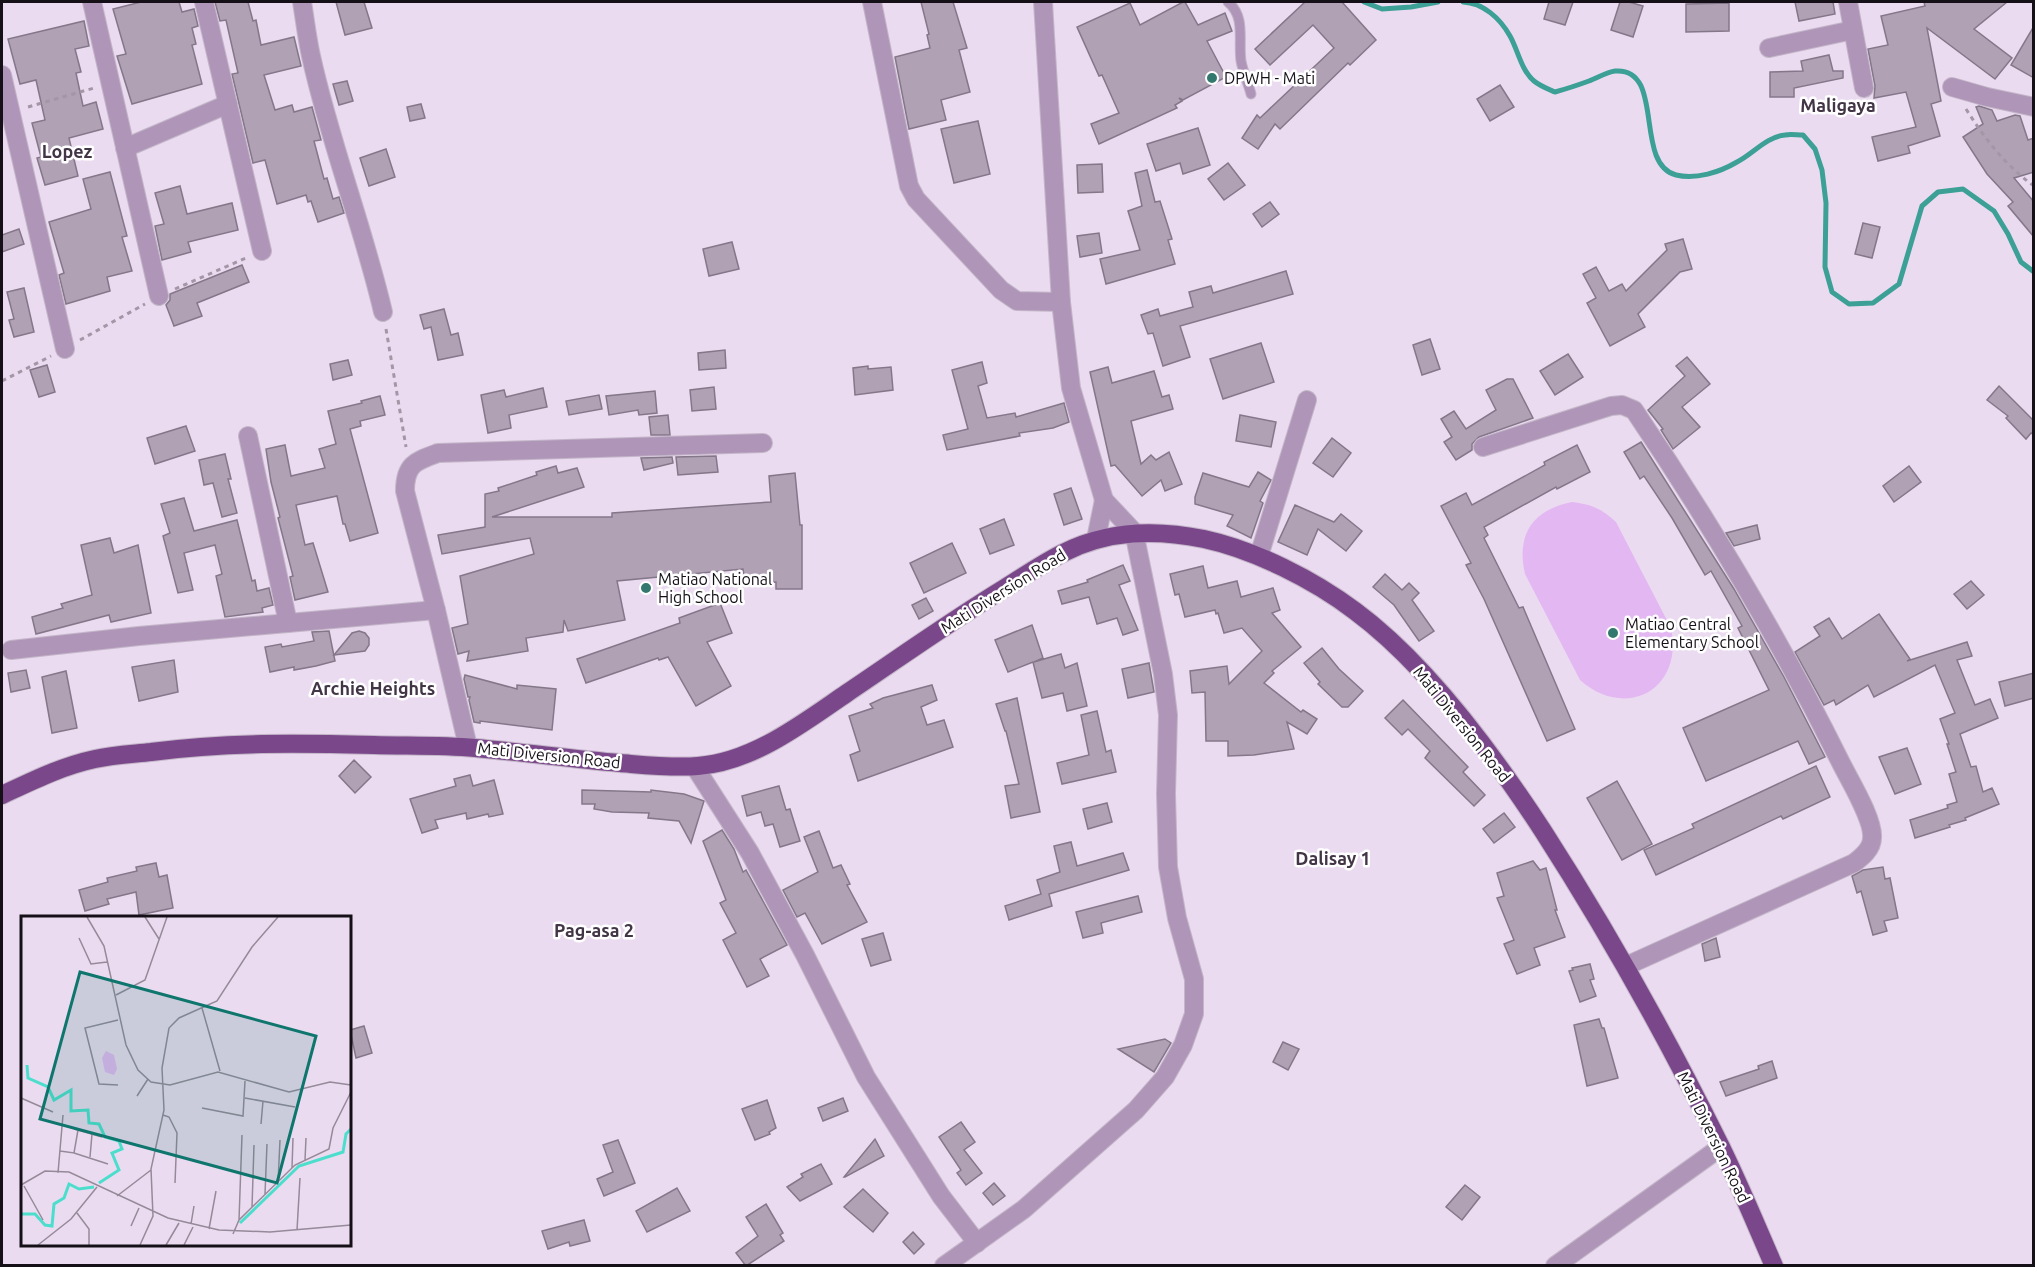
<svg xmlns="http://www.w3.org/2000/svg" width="2035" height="1267" font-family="Ubuntu,sans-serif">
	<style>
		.green { fill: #e3b8f2 }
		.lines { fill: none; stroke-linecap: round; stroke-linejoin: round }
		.stream { stroke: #3ca096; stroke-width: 5 }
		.building { fill: #b0a1b5; stroke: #85778a; stroke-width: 1.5 }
		.service-casing { stroke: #c4b6c9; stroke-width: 11 }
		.minor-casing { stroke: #c4b6c9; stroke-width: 20 }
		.tertiary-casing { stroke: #c4b6c9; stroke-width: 20 }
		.trunk-casing { stroke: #c4b6c9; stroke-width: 20 }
		.path { stroke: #a397a7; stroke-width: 3; stroke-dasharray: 4.5 4.5; stroke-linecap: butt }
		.service { stroke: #af96b8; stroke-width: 9 }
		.minor { stroke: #af96b8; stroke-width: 18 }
		.tertiary { stroke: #af96b8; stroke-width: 18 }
		.trunk { stroke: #7a488a; stroke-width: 18 }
		.poi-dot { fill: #32786e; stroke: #fff; stroke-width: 2 }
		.labels { text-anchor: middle; stroke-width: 5; stroke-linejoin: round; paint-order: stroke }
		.poi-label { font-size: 16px; fill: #151017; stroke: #fff; text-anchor: start }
		.street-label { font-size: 16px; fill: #151017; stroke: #fff }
		.neighbourhood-label { font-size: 18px; font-weight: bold; fill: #423546; stroke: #fff }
		.inset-river { fill: none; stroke: #4cdecc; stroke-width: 3 }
		.inset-road { fill: none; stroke: #958a99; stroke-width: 1.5 }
		.view { fill: #0f766e; fill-opacity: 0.15; stroke: #0f766e; stroke-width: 3 }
		.inset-edge { fill: none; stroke: #151017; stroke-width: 3 }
	</style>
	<rect width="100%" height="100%" fill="#ebdbf0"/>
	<path class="green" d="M1572 502C1591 504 1602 509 1616 522L1671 628C1684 689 1626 721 1580 680L1525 574C1516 535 1532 510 1572 502Z"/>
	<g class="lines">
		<g class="stream">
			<path d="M1364 2 1382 9 1411 7 1438 2"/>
			<path d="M1463 2C1483 3 1500 18 1510 36 1518 50 1521 70 1534 81 1540 86 1548 89 1555 92 1566 89 1578 85 1589 81 1597 78 1607 72 1615 71 1666 67 1633 164 1676 175 1696 180 1720 172 1737 162 1753 154 1766 137 1785 135 1790 134 1797 135 1803 135L1815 149 1822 170 1826 203 1825 267 1832 292 1849 304 1873 303 1899 284 1922 206 1938 192 1963 189 1994 211 2008 234 2021 262 2034 272"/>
		</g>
	</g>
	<g class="building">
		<path d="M141 2H179L182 12 194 9 198 26 192 28 196 44 192 45 202 84 132 104 117 56 126 54 113 9Z"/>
		<path d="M215 2H248L253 21 256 20 261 45 294 37 301 66 264 75 275 110 292 105 294 112 312 107 321 140 314 141 324 179 327 178 333 199 339 197 344 213 318 222 311 201 308 202 306 195 277 204 265 160 253 163 232 74 238 73 226 20 220 21Z"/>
		<path d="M336 2H364L372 28 345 35Z"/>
		<path d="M921 2H953L967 48 959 50 970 92 941 100 946 120 909 129 895 57 930 48 927 35 929 34Z"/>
		<path d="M1183 2H1185L1198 25 1225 13 1232 31 1207 41 1226 77 1183 100 1179 98 1182 101 1175 105 1177 108 1099 144 1091 124 1119 113 1102 75 1099 76 1077 27 1130 3 1140 25Z"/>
		<path d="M1305 2H1342L1376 40 1350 65 1348 63 1280 129 1275 124 1258 149 1242 138 1257 115 1260 118 1334 48 1313 25 1270 65 1255 49Z"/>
		<path d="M1549 2H1573L1565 25 1544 19Z"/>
		<path d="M1620 2H1629L1643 6 1633 37 1611 30Z"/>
		<path d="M1795 2H1833L1835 14 1799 21Z"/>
		<path d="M1924 2H2007L1974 29 2012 58 1995 79 1927 28 1941 101 1931 104 1940 136 1908 146 1910 153 1878 161 1872 137 1916 127 1906 92 1874 98 1875 86 1868 49 1888 45 1881 16 1925 6Z"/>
		<path d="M1729 3V31L1686 32V4Z"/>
		<path d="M84 21 89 46 75 49 81 72 76 73 83 106 96 102 103 129 69 138 78 176 45 185 37 158 41 157 32 123 45 120 36 80 20 84 8 39Z"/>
		<path d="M2034 26V78L2011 65Z"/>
		<path d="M1829 55 1833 71H1843V78L1794 88V97H1770V72L1803 71 1801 61Z"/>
		<path d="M347 81 353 101 339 105 333 84Z"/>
		<path d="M1500 85 1514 107 1490 121 1477 99Z"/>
		<path d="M421 104 425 118 410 121 407 107Z"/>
		<path d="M1979 106 1992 110 1997 121 2015 115 2020 116 2028 140 2034 138V172L2014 178 2034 202V237L2008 206 2013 202 1987 174 1963 137 1983 124 1976 107Z"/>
		<path d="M978 121 990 174 954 183 941 129Z"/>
		<path d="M1198 128 1210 165 1183 174 1180 163 1156 171 1147 144Z"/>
		<path d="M386 149 395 177 369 186 360 158Z"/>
		<path d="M1228 163 1245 185 1224 200 1208 179Z"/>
		<path d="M1102 164 1103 192 1078 193 1077 165Z"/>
		<path d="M1147 170 1155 202 1160 201 1172 239 1168 240 1175 264 1106 284 1100 259 1140 250 1128 211 1142 206 1135 173Z"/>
		<path d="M110 172 127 236 122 237 132 271 107 277 110 291 66 304 59 275 64 273 49 222 91 209 83 179Z"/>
		<path d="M180 186 187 214 232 203 238 230 188 242 191 252 162 260 155 226 164 224 155 193Z"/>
		<path d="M1270 202 1279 214 1262 227 1253 214Z"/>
		<path d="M1863 223 1880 227 1872 258 1855 254Z"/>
		<path d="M19 229 24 244 2 252V235Z"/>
		<path d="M1099 233 1102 253 1080 257 1077 236Z"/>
		<path d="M1683 239 1692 269 1680 272 1638 314 1645 327 1610 346 1587 303 1596 298 1583 274 1596 267 1609 291 1622 284 1626 291 1667 250 1665 244Z"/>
		<path d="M732 242 739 269 709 276 703 249Z"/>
		<path d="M242 265 249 282 197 303 202 316 174 326 166 305 170 300V294Z"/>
		<path d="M1286 271 1293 294 1180 326 1190 357 1163 366 1153 333 1148 334 1141 315 1158 309 1160 316 1193 307 1189 292 1211 286 1213 293Z"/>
		<path d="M24 288 34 332 14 337 9 320 14 319 7 292Z"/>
		<path d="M444 309 451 335 458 333 463 355 438 360 431 327 424 329 420 315Z"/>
		<path d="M1430 339 1440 369 1422 375 1413 345Z"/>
		<path d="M1261 343 1274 382 1223 399 1210 359Z"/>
		<path d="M725 350 726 368 699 370 698 353Z"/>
		<path d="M1568 354 1583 377 1555 395 1540 371Z"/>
		<path d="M1687 357 1710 384 1682 407 1700 427 1673 449 1661 430 1663 429 1648 410 1685 376 1676 366Z"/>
		<path d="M348 360 352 375 333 380 330 364Z"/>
		<path d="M982 362 987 383 978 386 987 418 1015 413 1016 417 1064 403 1069 422 1053 428 1019 433 1020 436 947 450 943 435 968 429 952 370Z"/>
		<path d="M47 365 55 392 39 397 30 370Z"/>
		<path d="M868 366V369L891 367 893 390 855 395 853 368Z"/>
		<path d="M1108 367 1112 383 1154 371 1162 397 1169 395 1173 409 1131 421 1141 464 1151 455 1156 460 1169 452 1182 484 1165 491 1161 480 1142 496 1115 465 1111 466 1090 372Z"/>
		<path d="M1507 379H1513L1533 418 1479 437 1472 444V450L1456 460 1444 442 1452 437 1441 419 1454 411 1466 429 1496 410 1486 390Z"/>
		<path d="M1999 386 2034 421V435L2031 433 2026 439 2006 418 2008 416 1987 400Z"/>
		<path d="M714 387 716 409 692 411 690 390Z"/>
		<path d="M543 388 547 407 509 415 511 428 488 433 481 395 504 390 506 397Z"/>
		<path d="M655 391 657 413 639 415 638 410 609 415 606 396Z"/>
		<path d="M599 395 602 409 569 415 566 401Z"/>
		<path d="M380 396 385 415 360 421 361 426 350 429 378 533 350 541 345 524H343L337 496 296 505 305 545 313 543 328 592 295 600 290 577 293 576 278 518 280 517 271 482 266 449 285 445 291 476 325 468 319 449 336 444 328 411 362 403 361 401Z"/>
		<path d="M668 415 670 435H651L649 417Z"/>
		<path d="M1240 415 1276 422 1271 447 1236 441Z"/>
		<path d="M186 426 195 451 155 464 147 438Z"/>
		<path d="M1332 438 1351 453 1333 477 1313 463Z"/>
		<path d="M1641 442 1734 589 1784 677 1825 757 1809 764 1798 741 1706 781 1683 728 1769 690 1738 628 1742 626 1711 571 1705 575 1672 518 1644 476 1640 479 1624 452Z"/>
		<path d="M1577 445 1590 472 1557 489 1556 487 1484 527 1488 535 1484 538 1519 608 1523 607 1575 729 1547 741 1484 599 1466 565 1471 563 1441 506 1466 493 1472 505 1545 465 1544 462Z"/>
		<path d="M225 454 231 479H228L237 513 222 517 213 483 204 485 199 460Z"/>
		<path d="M716 456 718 472 678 475 676 457Z"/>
		<path d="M672 457 673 463 644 470 641 458Z"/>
		<path d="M556 466 558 473 577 468 584 487 492 517H612V513L771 502 769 476 795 473 800 525H802V589H776V582L745 584 743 569 617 581 625 620 568 631 564 620 563 632 526 638 528 651 467 661 469 651 458 654 452 628 468 624 460 576 534 554 530 538 442 554 438 535 485 527V494L499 491 498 488 537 475 536 472Z"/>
		<path d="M1909 466 1921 482 1894 502 1883 486Z"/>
		<path d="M1258 472 1271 480 1260 501 1263 503 1251 538 1227 526 1233 515 1195 504V497L1203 473 1249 487Z"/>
		<path d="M1071 488 1082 519 1064 525 1054 494Z"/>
		<path d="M184 498 194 531 237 520 252 581 255 580 257 591 269 588 273 605 262 608 263 612 225 617 216 576 222 574 215 545 184 553 193 590 178 593 163 536 170 533 161 504Z"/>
		<path d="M1295 505 1334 522 1341 514 1362 531 1346 551 1318 529 1307 555 1278 542Z"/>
		<path d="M1004 519 1014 545 990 554 980 529Z"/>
		<path d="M1757 525 1760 539 1734 546 1726 533Z"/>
		<path d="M110 538 114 553 138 545 151 613 111 622 109 615 36 634 32 617 63 608 61 604 92 595 81 545Z"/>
		<path d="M952 543 966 573 924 593 910 563Z"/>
		<path d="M1123 565 1130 581 1119 585 1138 630 1123 635 1117 618 1097 624 1089 597 1062 604 1058 591 1088 582 1087 580Z"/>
		<path d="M1203 566 1208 588 1237 581 1241 597 1273 588 1280 610 1272 613 1301 647 1272 671 1274 673 1264 683 1301 712 1303 710 1317 719 1307 734 1287 722 1294 749 1254 755 1228 756V741H1206L1205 692 1192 693 1190 671 1227 666 1229 684 1262 651 1242 628 1224 633 1218 613 1216 614 1215 610 1185 617 1179 594 1175 595 1170 574Z"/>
		<path d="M1385 574 1402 590 1409 583 1419 593 1412 600 1434 631 1419 641 1394 605 1373 587Z"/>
		<path d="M1971 581 1984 595 1967 609 1954 594Z"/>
		<path d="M926 598 933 611 919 619 912 605Z"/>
		<path d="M720 603 732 633 707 642 731 686 696 706 668 657 659 660 658 658 586 683 577 659 680 623 679 618Z"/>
		<path d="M1879 614 1910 659 1907 661 1967 642 1972 656 1957 660 1975 705 1990 699 1998 718 1960 734 1971 767 1976 766 1983 792 1992 788 1999 804 1965 818 1966 820 1949 825 1950 827 1915 838 1910 820 1948 808 1947 805 1957 802 1949 774 1956 772 1947 744H1949L1940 719 1955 713 1935 665 1874 697 1868 685 1836 705 1834 700 1824 705 1795 652 1820 636 1814 627 1829 618 1842 639Z"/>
		<path d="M1032 625 1043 658 1034 662 1061 654 1065 668 1077 663 1087 706 1067 711 1063 693 1042 698 1033 662 1008 672 995 640Z"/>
		<path d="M329 631 335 661 316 666 294 670V667L270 672 265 647 281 644 282 647 314 641 312 632Z"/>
		<path d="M359 631 365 633 369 638V645L365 651 334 655 352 633Z"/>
		<path d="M1322 648 1339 669 1363 691 1348 707H1342L1318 684 1320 682 1304 663Z"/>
		<path d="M174 660 178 692 139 701 132 667Z"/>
		<path d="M1149 663 1154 692 1128 698 1122 669Z"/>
		<path d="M26 670 30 688 11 692 8 673Z"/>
		<path d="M66 671 77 728 52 733 42 677Z"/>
		<path d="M2034 673V698L2005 706 1999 682Z"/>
		<path d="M465 675 517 689V685L556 689 552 730 480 721V723L474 722 469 700 470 697H468L464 679Z"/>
		<path d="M932 685 937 700 921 707 927 725 944 720 953 747 858 781 850 755 860 751 849 716 873 708 870 704 883 698Z"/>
		<path d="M1017 698 1040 812 1011 818 1005 786 1019 784 1006 731H1005L996 704Z"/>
		<path d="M1403 700 1468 767 1463 772 1485 795 1474 806 1425 758 1430 751 1408 729 1402 735 1385 718Z"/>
		<path d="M1097 711 1106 752 1111 750 1116 772 1062 784 1057 763 1089 755 1081 715Z"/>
		<path d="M1907 748 1921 784 1895 794 1879 757Z"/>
		<path d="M354 760 371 777 355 793 339 776Z"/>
		<path d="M1816 766 1830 797 1783 819 1781 816 1656 875 1644 850 1694 828 1692 824Z"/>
		<path d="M470 775 473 786 494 780 503 814 489 817 488 814 467 819 466 813 435 820 438 828 422 833 410 799 456 786 454 779Z"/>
		<path d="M1617 781 1652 844 1622 860 1587 798Z"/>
		<path d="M779 786 786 810 790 809 800 841 780 847 773 824 765 826 761 812 747 816 742 796Z"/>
		<path d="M582 790 651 792V790L684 794 704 801 691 843 679 821 648 818 649 813 612 812 594 809 595 804H582Z"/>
		<path d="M1107 803 1112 822 1088 829 1083 809Z"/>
		<path d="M1504 813 1515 827 1494 843 1483 829Z"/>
		<path d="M722 830 734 849 743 872 746 870 787 945 760 959 769 976 747 987 723 940 736 933 720 903 726 900 703 841Z"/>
		<path d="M819 831 833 868 841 865 850 884 847 885 867 922 822 944 805 913 797 917 783 890 818 872 804 837Z"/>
		<path d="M1071 842 1077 866 1123 853 1129 870 1049 894 1052 906 1009 920 1005 906 1041 894 1037 880 1060 872 1054 846Z"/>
		<path d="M1533 861 1540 870 1546 868 1557 910H1555L1565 937 1534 948 1540 965 1517 974 1504 944 1514 940 1497 898 1504 896 1497 873Z"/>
		<path d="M156 863 159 877 167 875 173 908 139 915 136 892 107 899 109 904 85 911 79 890 108 882 107 878 137 871 136 867Z"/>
		<path d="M1883 867 1885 879 1890 878 1898 918 1884 921 1887 931 1873 935 1861 891 1857 893 1852 876 1863 870Z"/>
		<path d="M1138 896 1142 912 1101 923 1103 933 1083 938 1076 912Z"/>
		<path d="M883 933 891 960 871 966 862 939Z"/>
		<path d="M1716 938 1720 957 1705 961 1702 944Z"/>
		<path d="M1590 964 1594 979 1590 980 1596 996 1580 1002 1569 971 1573 970 1572 968Z"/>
		<path d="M1599 1019 1602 1028H1604L1618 1078 1587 1086 1574 1025Z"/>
		<path d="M364 1026 372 1053 356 1058 350 1030Z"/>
		<path d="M1165 1039 1171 1043 1154 1072 1118 1049Z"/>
		<path d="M1283 1042 1299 1049 1288 1070 1273 1062Z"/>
		<path d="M1772 1061 1777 1078 1726 1096 1720 1082 1759 1069 1758 1066Z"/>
		<path d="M843 1098 848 1111 823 1121 818 1108Z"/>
		<path d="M767 1100 776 1128 769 1132 770 1134 755 1140 742 1109Z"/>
		<path d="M961 1122 975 1142 964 1150 982 1173 966 1185 957 1173 961 1170 939 1137Z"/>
		<path d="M875 1139 884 1156 845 1177H844Z"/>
		<path d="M618 1140 635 1183 604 1196 597 1179 613 1172 603 1145Z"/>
		<path d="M821 1164 832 1184 800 1201 787 1187 803 1177 801 1174Z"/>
		<path d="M994 1183 1005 1196 993 1205 983 1193Z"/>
		<path d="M1465 1185 1480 1197 1462 1220 1446 1207Z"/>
		<path d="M677 1188 690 1211 647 1232 636 1211Z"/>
		<path d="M863 1189 888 1213 873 1232 844 1207Z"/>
		<path d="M766 1204 783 1233 780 1235 784 1241 746 1266 736 1253 758 1236 746 1217Z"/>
		<path d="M584 1220 590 1241 570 1246 569 1242 548 1249 542 1231Z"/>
		<path d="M913 1232 924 1244 914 1254 903 1242Z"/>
	</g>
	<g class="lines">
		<defs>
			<path id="service" d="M1228 2C1246 17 1238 40 1241 61 1243 72 1248 83 1251 94"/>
			<g id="minor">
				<path d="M92 2 159 296"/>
				<path d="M204 2 262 251"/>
				<path d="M302 2C305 20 307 38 311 56 330 143 363 226 383 312"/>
				<path d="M872 2 909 186 916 199 1001 290 1017 301 1061 302"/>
				<path d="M1848 2 1864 88"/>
				<path d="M1769 48 1853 30"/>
				<path d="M2 75 65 349"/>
				<path d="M1952 87 1987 97 2034 107"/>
				<path d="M125 148 228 104"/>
				<path d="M248 436 288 623"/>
				<path d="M1483 447 1611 406 1622 405 1634 410C1711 524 1780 640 1841 763 1850 781 1874 820 1872 838 1872 849 1862 857 1854 863L1626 966"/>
				<path d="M1259 556 1307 400"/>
				<path d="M11 650 139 636 436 610"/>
				<path d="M468 747 436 610 405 491C405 464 416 461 438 453L763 443"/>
				<path d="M695 767 750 853 805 955 866 1077 941 1196 977 1243"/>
				<path d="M1555 1266 1721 1147"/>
			</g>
			<g id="tertiary">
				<path d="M1096 539 1104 500"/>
				<path d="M944 1266 1024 1209 1136 1110 1165 1077 1183 1045 1194 1014V979L1177 918 1168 867 1166 794 1168 715 1163 674 1134 532 1104 500 1071 388 1061 302 1043 2"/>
			</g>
			<path id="trunk" d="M2 795C32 781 62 766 95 759 113 755 133 754 151 752 225 742 299 743 374 745 408 746 441 745 475 748 523 752 571 759 620 763 645 765 672 768 698 766 753 762 803 723 847 693 899 658 951 621 1005 588 1024 576 1043 563 1063 553 1108 530 1155 529 1204 539 1255 550 1314 580 1355 611 1428 665 1494 756 1543 831 1608 932 1666 1036 1719 1143 1739 1183 1756 1225 1774 1266"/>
		</defs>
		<use href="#service" class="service-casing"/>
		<use href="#minor" class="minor-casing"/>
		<use href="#tertiary" class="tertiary-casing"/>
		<use href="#trunk" class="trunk-casing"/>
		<g class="path">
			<path d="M28 107 94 88"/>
			<path d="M1966 109C1985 139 2005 165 2034 186"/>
			<path d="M175 289 246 258"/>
			<path d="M386 329 406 447"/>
			<path d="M80 340 145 304"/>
			<path d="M2 381 51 356"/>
		</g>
		<use href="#service" class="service"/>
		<use href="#minor" class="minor"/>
		<use href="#tertiary" class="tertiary"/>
		<use href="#trunk" class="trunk"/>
	</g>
	<g class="poi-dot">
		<circle cx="1212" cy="78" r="6"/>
		<circle cx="646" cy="588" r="6"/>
		<circle cx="1613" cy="633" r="6"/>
	</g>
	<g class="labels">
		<g class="poi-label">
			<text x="1224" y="84">DPWH - Mati</text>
			<text x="658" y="585">Matiao National<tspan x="658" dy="18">High School</tspan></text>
			<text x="1625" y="630">Matiao Central<tspan x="1625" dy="18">Elementary School</tspan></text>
		</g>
		<g class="street-label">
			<text transform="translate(1003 591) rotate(-32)" y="6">Mati Diversion Road</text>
			<text transform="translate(1462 724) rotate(51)" y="6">Mati Diversion Road</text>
			<text transform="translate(549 755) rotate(6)" y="6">Mati Diversion Road</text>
			<text transform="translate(1714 1137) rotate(64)" y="6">Mati Diversion Road</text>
		</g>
		<g class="neighbourhood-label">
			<text x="1838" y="112">Maligaya</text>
			<text x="67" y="158">Lopez</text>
			<text x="373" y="695">Archie Heights</text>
			<text x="1333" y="865">Dalisay 1</text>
			<text x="594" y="937">Pag-asa 2</text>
		</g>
	</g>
	<g transform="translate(21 916)">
		<rect width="330" height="330" fill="#ebdbf0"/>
		<path d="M85 135 93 139 96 153 93 159 84 156 81 142Z" fill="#e3b8f2"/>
		<path class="inset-river" d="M6 149 7 162 27 171 33 184 50 174V195L67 194 68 207 78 208 84 221 98 225 101 233 91 237 98 254 78 267M0 298H14L24 309 31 310 33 288 43 282 48 268 58 273 73 271M219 307 278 250 322 236 325 218 330 213"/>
		<path class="inset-road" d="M66 1 83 30 105 129 117 154 130 166 149 169 197 156 268 176 309 166 330 169M124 1 138 23M58 22 70 48 86 46M95 79 124 64 146 1M181 92 199 155M97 104 64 112 78 168 97 169M116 180 127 163M0 182 32 196M224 182 274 191M181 192 222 200 224 165M142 199 148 201 156 217 154 267M240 208 242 185M53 213 81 221M39 235 53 237 57 214M53 237 87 248M69 241 71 218M284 244 285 222M271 252 272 222M37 257 42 199M257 267 259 224M0 269 24 255 48 256 147 302 198 314 249 316 330 309M3 270 22 304M244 278 246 228M96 280 130 254M231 291 233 229M56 297 68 313V329M218 304 221 219M170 308 173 290M110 310 118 292M188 313 195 275M276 314 279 262M212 318 218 304 274 249 308 233 312 212 330 176M17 329 50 303 76 271M119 329 132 300 130 253 143 194 141 152 148 112 158 102 196 85 231 31 257 1M145 329 158 307M163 329 172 311"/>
		<path class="view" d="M59 56 295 120 256 267 19 203Z"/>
		<rect width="330" height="330" class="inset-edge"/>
	</g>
	<rect width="2035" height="1267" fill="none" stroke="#151017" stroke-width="6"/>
</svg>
